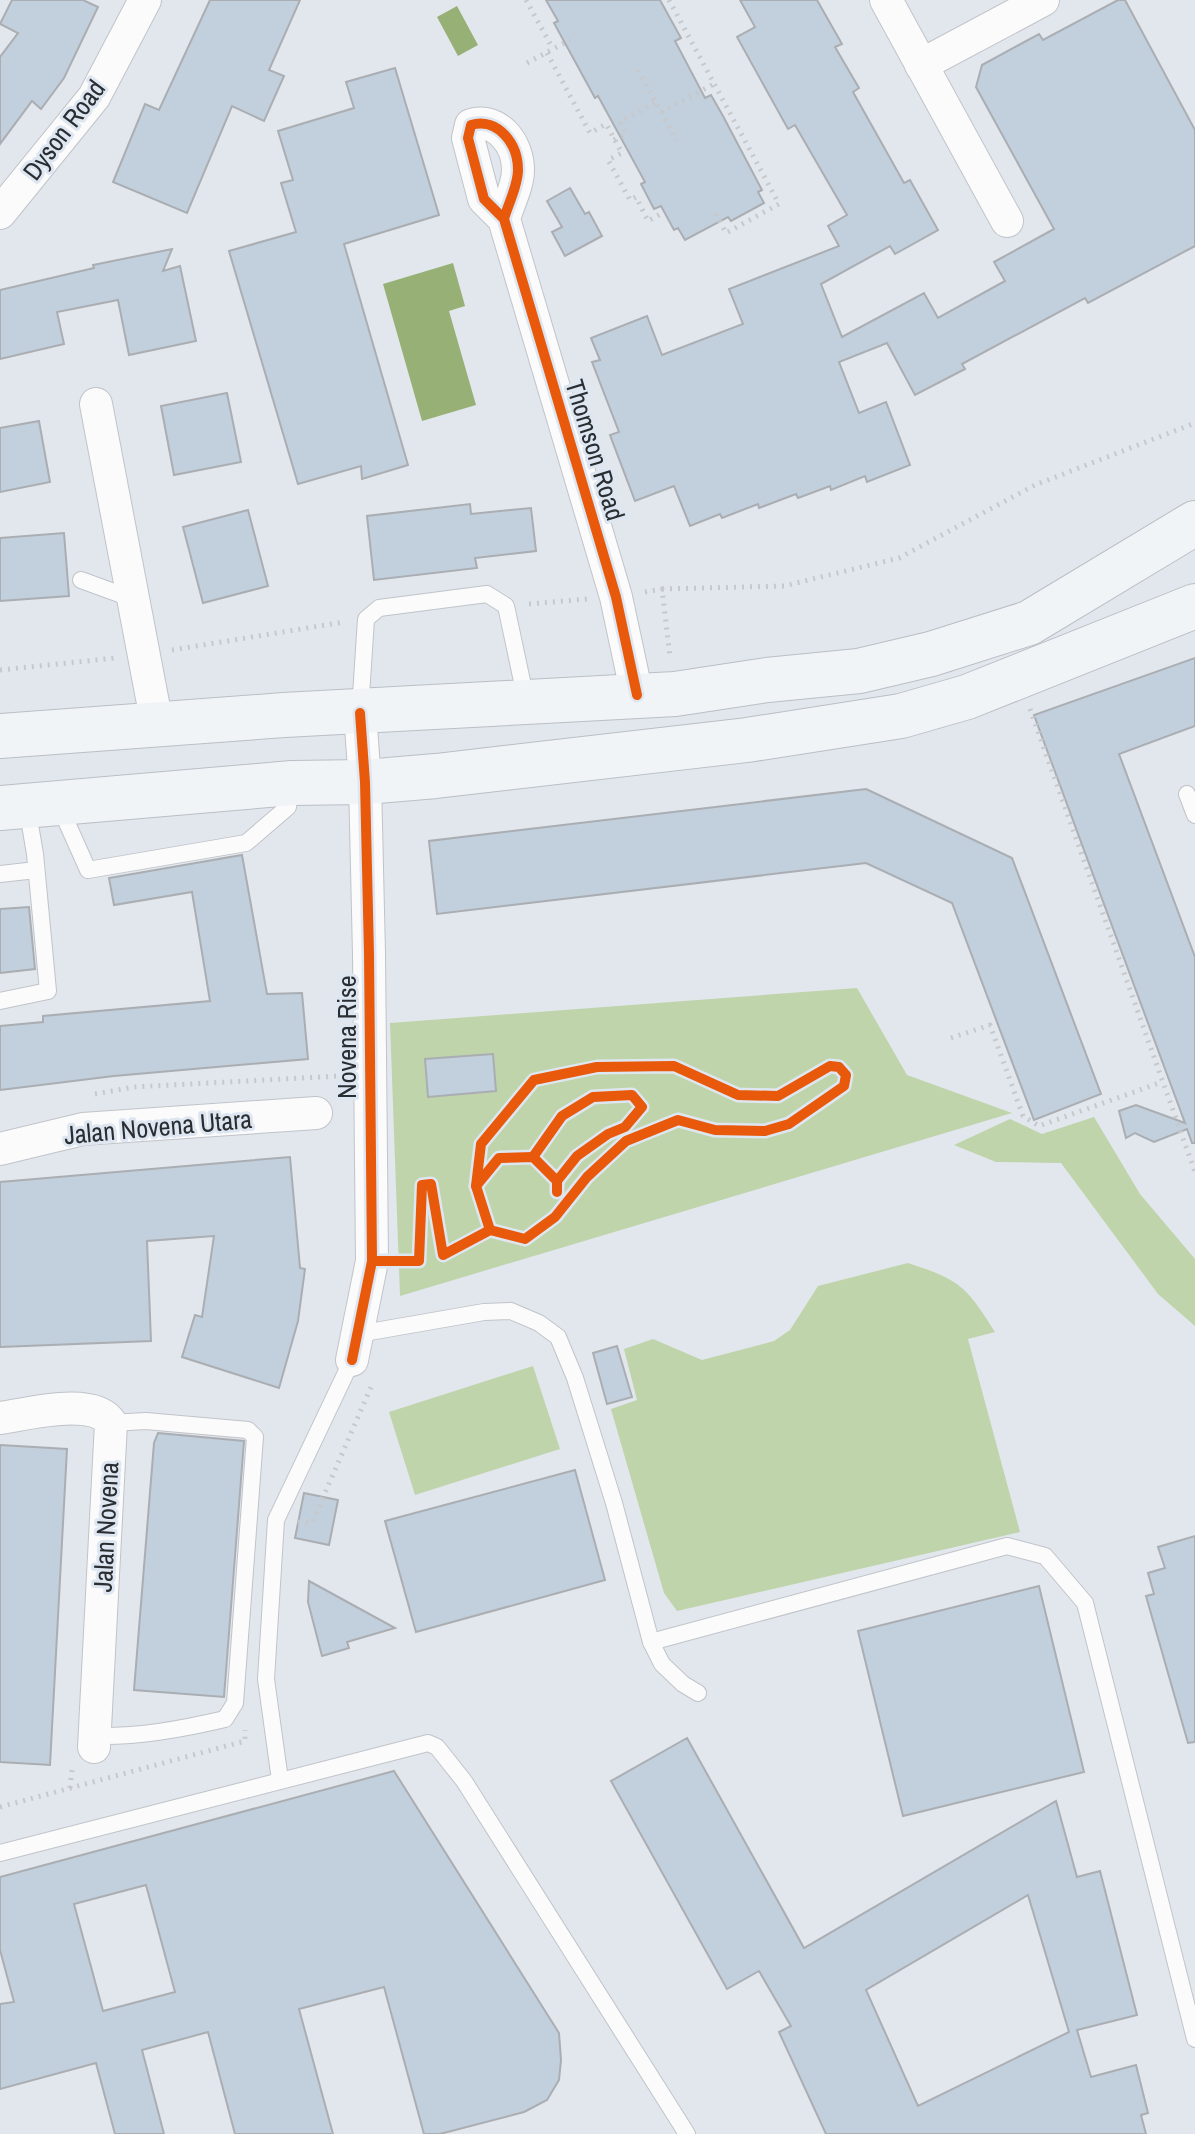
<svg xmlns="http://www.w3.org/2000/svg" width="1195" height="2134" font-family="'Archivo Narrow',sans-serif">
	<style>
		.green { fill: #bfd4ab }
		.water { fill: #96b075 }
		.building { fill: #c2cfdc; stroke: #aaaeb2; stroke-width: 2; fill-rule: evenodd }
		.lines { fill: none; stroke-linecap: round; stroke-linejoin: round }
		.service-casing { stroke: #c0c4c9; stroke-width: 18 }
		.minor-casing { stroke: #c0c4c9; stroke-width: 34 }
		.primary-casing { stroke: #b9bfc6; stroke-width: 46 }
		.path { stroke: #c6c8cb; stroke-width: 5; stroke-dasharray: 2 6; stroke-linecap: butt }
		.service { stroke: #fbfbfc; stroke-width: 16 }
		.minor { stroke: #fbfbfc; stroke-width: 32 }
		.primary { stroke: #f1f4f7; stroke-width: 44 }
		.cycleway-casing { stroke: #dee7f1; stroke-width: 15 }
		.cycleway { stroke: #e8590c; stroke-width: 10 }
		.labels { text-anchor: middle; stroke-width: 6; stroke-linejoin: round; paint-order: stroke }
		.street-label { font-size: 26px; fill: #2a2d31; stroke: #dee7f1 }
	</style>
	<rect width="100%" height="100%" fill="#e2e7ed"/>
	<g class="green">
		<path d="M857 988 907 1075 1012 1113 400 1296 390 1023Z"/>
		<path d="M1094 1117 1140 1194 1195 1259V1326L1158 1294 1061 1163 996 1162 954 1145 1010 1119 1042 1134Z"/>
		<path d="M908 1263C960 1280 966 1286 995 1332L968 1339 1020 1532 677 1611 664 1593 611 1409 637 1400 624 1349 653 1339 702 1360 774 1341 790 1330 818 1286Z"/>
		<path d="M533 1366 560 1449 415 1495 389 1412Z"/>
	</g>
	<g class="water">
		<path d="M457 6 478 45 458 56 437 17Z"/>
		<path d="M453 263 465 306 449 311 476 405 422 421 383 284Z"/>
	</g>
	<g class="building">
		<path d="M12 0H83L98 7 64 78 41 109 32 101 0 144V57L18 33 0 24Z"/>
		<path d="M210 0H300L269 70 284 76 264 121 232 106 187 213 113 182 145 104 159 110Z"/>
		<path d="M546 0H660L681 38 675 41 705 98 711 95 723 116 762 190 758 192 764 203 731 221 728 217 685 240 678 228 674 230 661 206 654 209 641 184 645 182 598 96 595 98 554 23 558 21Z"/>
		<path d="M740 0H817L842 44 835 47 859 88 853 92 904 183 910 180 938 230 895 254 890 246 821 284 842 337 924 293 938 318 1005 281 994 262 1054 229 976 87 982 65 1039 34 1043 40 1118 0H1125L1195 130V246L1088 303 1085 298 962 364 965 369 915 395 887 343 839 362 859 413 886 402 910 465 867 482 865 476 831 490 830 486 798 498 796 494 759 508 758 504 722 518 720 514 690 526 674 486 635 501 610 435 619 432 592 362 600 360 591 338 647 316 662 355 743 324 729 289 839 246 828 226 847 215 795 125 788 129 737 37 755 27Z"/>
		<path d="M395 68 439 215 344 244 408 465 362 479 361 466 298 484 229 251 296 232 281 183 293 180 278 131 354 108 346 82Z"/>
		<path d="M570 188 585 214 589 212 602 236 565 256 552 232 562 227 547 201Z"/>
		<path d="M172 249 163 271 180 266 196 341 129 355 118 300 57 312 64 344 0 359V290L94 268 93 265Z"/>
		<path d="M227 393 241 462 174 475 161 406Z"/>
		<path d="M39 421 50 482 0 492V428Z"/>
		<path d="M470 504 471 514 531 508 536 551 475 558 477 568 374 580 367 516Z"/>
		<path d="M248 510 268 586 203 603 183 527Z"/>
		<path d="M64 533 69 596 0 601V538Z"/>
		<path d="M1195 658V726L1119 754 1195 957V1143H1192L1187 1129 1154 1142 1135 1133 1126 1138 1119 1111 1136 1105 1185 1123 1034 715Z"/>
		<path d="M866 789 1012 858 1101 1094 1034 1120 952 903 866 863 437 914 429 841Z"/>
		<path d="M242 855 267 994 302 993 308 1059 114 1076 0 1090V1026L43 1022V1016L210 1001 192 892 114 905 109 878Z"/>
		<path d="M29 907 35 969 0 973V909Z"/>
		<path d="M493 1054 496 1091 428 1097 425 1059Z"/>
		<path d="M290 1157 300 1268 305 1269 298 1321 279 1388 182 1357 195 1315 202 1317 214 1236 147 1241 151 1341 0 1347V1182Z"/>
		<path d="M617 1346 632 1397 607 1404 593 1353Z"/>
		<path d="M158 1433 244 1441 224 1697 134 1690 154 1443Z"/>
		<path d="M0 1445 67 1449 50 1765 0 1762Z"/>
		<path d="M575 1470 605 1580 416 1632 385 1521Z"/>
		<path d="M304 1493 338 1500 329 1545 295 1538Z"/>
		<path d="M1195 1536V1742L1188 1743 1146 1596 1154 1594 1148 1573 1165 1568 1158 1547Z"/>
		<path d="M309 1581 395 1628 347 1642 349 1648 322 1656 308 1602Z"/>
		<path d="M1039 1586 1084 1772 903 1816 858 1631Z"/>
		<path d="M687 1738 804 1948 1056 1801 1077 1877 1100 1871 1137 2015 1077 2030 1091 2077 1136 2065 1148 2113 1141 2115 1146 2134H826L779 2032 791 2026 759 1971 727 1989 611 1781ZM1028 1895 1069 2032 918 2106 866 1990Z"/>
		<path d="M394 1771 559 2033 561 2060 559 2080 547 2100 524 2112 440 2134H424L384 1987 299 2009 333 2134H235L208 2032 142 2050 164 2134H115L96 2063 0 2089V2004L14 2002 0 1950V1877ZM146 1885 175 1992 103 2011 74 1904Z"/>
	</g>
	<g class="lines">
		<defs>
			<g id="service">
				<path d="M81 580 133 599"/>
				<path d="M360 711 366 619 379 608 487 594 506 606 526 700"/>
				<path d="M1187 794 1195 815"/>
				<path d="M59 805 88 870 246 843 288 807 291 785"/>
				<path d="M0 874 36 870"/>
				<path d="M0 1001 48 991 35 854 27 807"/>
				<path d="M358 1334 484 1312 511 1311 539 1323 558 1337 575 1378 614 1503 651 1642 662 1664 683 1684 698 1693"/>
				<path d="M651 1642 1007 1546 1045 1556 1085 1603 1195 2039"/>
				<path d="M95 1736C139 1737 182 1729 225 1719L235 1703 255 1437 248 1430 146 1421 111 1423"/>
				<path d="M280 1780 266 1679 276 1520 352 1360"/>
				<path d="M0 1853 428 1743 437 1747 464 1781 687 2134"/>
			</g>
			<g id="minor">
				<path d="M886 0 1007 221"/>
				<path d="M921 65 1043 0"/>
				<path d="M0 213 94 97 145 0"/>
				<path d="M504 219C508 204 518 186 518 170 518 144 498 117 471 125L468 138 484 199 504 219 616 597 637 695"/>
				<path d="M96 404 157 724"/>
				<path d="M0 1149 83 1129 316 1113"/>
				<path d="M352 1360 372 1261 369 954 365 782 360 713"/>
				<path d="M0 1418C28 1414 94 1396 111 1423L94 1747"/>
			</g>
			<g id="primary">
				<path d="M0 736 284 715 675 694 767 680 859 671 931 654 1029 623 1195 523"/>
				<path d="M0 808 292 783 365 782 436 776 747 740 901 716 967 697 1195 606"/>
			</g>
		</defs>
		<use href="#service" class="service-casing"/>
		<use href="#minor" class="minor-casing"/>
		<use href="#primary" class="primary-casing"/>
		<g class="path">
			<path d="M526 0 553 49"/>
			<path d="M669 0 779 204 726 233 713 209"/>
			<path d="M547 53 590 133 606 124 622 153 608 160 630 200 636 197 648 221 664 212"/>
			<path d="M527 63 570 40"/>
			<path d="M638 70 677 141"/>
			<path d="M661 112 714 84"/>
			<path d="M614 140 626 133 620 122 656 102"/>
			<path d="M662 589 784 586 899 558 1035 485 1195 423"/>
			<path d="M645 592 662 589 670 657"/>
			<path d="M529 604 587 599"/>
			<path d="M172 650 344 622"/>
			<path d="M0 670 115 658"/>
			<path d="M1030 709 1195 1172"/>
			<path d="M951 1038 990 1025 1023 1116 1039 1126 1162 1082"/>
			<path d="M95 1094 134 1087 340 1076"/>
			<path d="M298 1522 312 1523 371 1387"/>
			<path d="M70 1788 72 1770"/>
			<path d="M0 1807 245 1741V1730"/>
		</g>
		<use href="#service" class="service"/>
		<use href="#minor" class="minor"/>
		<use href="#primary" class="primary"/>
		<defs>
			<g id="cycleway">
				<path d="M504 219C508 204 518 186 518 170 518 144 498 117 471 125L468 138 484 199 504 219 616 597 637 695"/>
				<path d="M533 1157 562 1116 593 1097 632 1095 642 1107 625 1127 608 1134 577 1156 557 1181"/>
				<path d="M476 1186 499 1158 533 1157 557 1181V1192"/>
				<path d="M372 1261H419L422 1185 431 1184 443 1255 490 1230 525 1239 555 1217 587 1177 626 1141 678 1120 715 1130 765 1131 789 1124 844 1086 846 1075 839 1067 830 1066 778 1096 738 1095 674 1066 597 1067 534 1080 481 1144 476 1186 490 1230"/>
				<path d="M352 1360 372 1261 369 954 365 782 360 713"/>
			</g>
		</defs>
		<use href="#cycleway" class="cycleway-casing"/>
		<use href="#cycleway" class="cycleway"/>
	</g>
	<g class="labels">
		<g class="street-label">
			<text transform="translate(64 130) rotate(-53)" y="9">Dyson Road</text>
			<text transform="translate(595 450) rotate(73)" y="9">Thomson Road</text>
			<text transform="translate(347 1037) rotate(-90)" y="9">Novena Rise</text>
			<text transform="translate(158 1127) rotate(-5)" y="9">Jalan Novena Utara</text>
			<text transform="translate(106 1527) rotate(-87)" y="9">Jalan Novena</text>
		</g>
	</g>
</svg>
